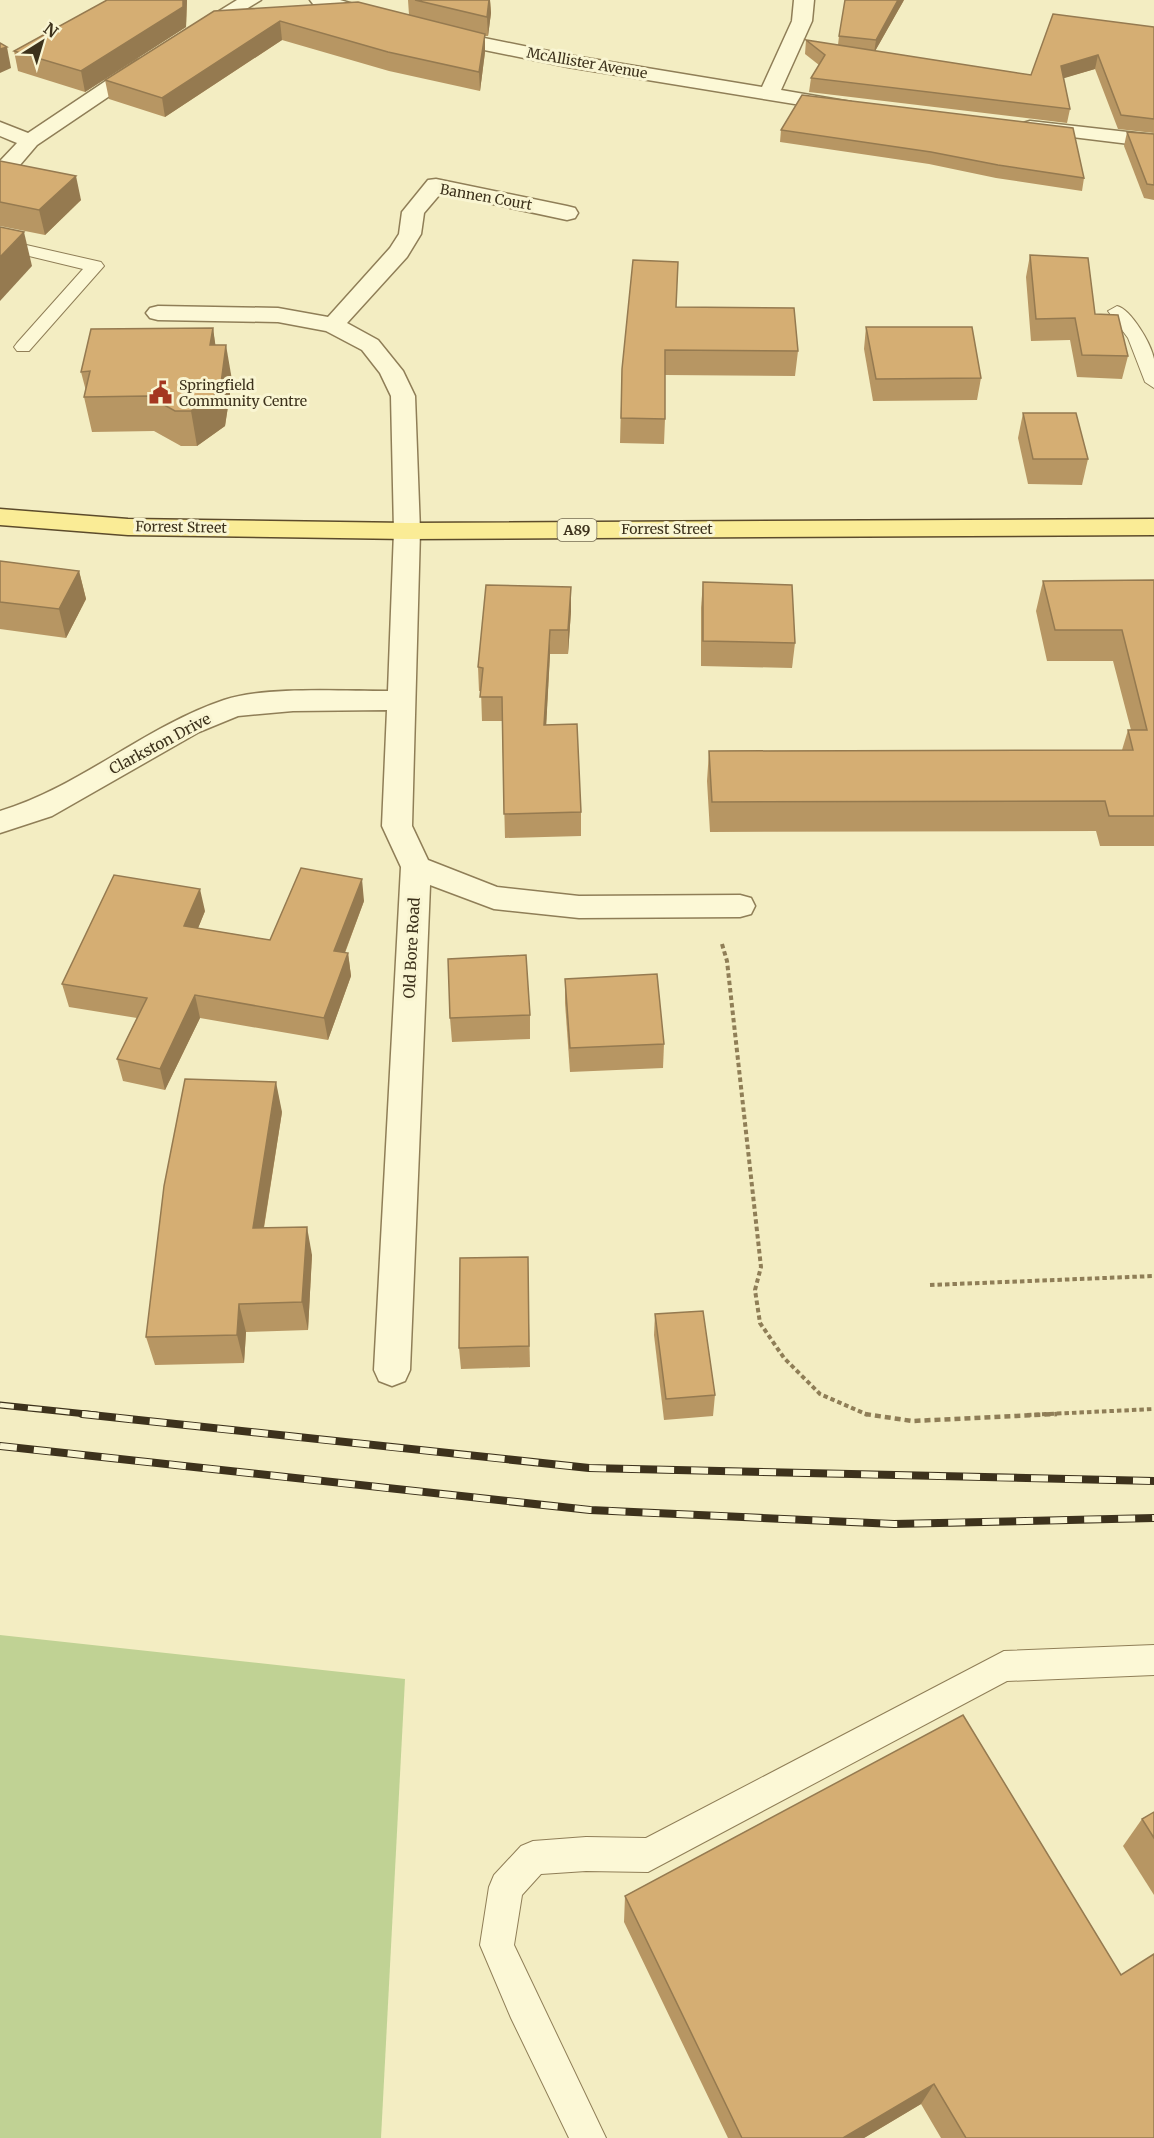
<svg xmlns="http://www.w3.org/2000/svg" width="1154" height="2138" font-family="Merriweather,serif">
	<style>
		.green { fill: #c0d294 }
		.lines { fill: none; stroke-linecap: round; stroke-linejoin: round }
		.service-casing { stroke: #8f7e57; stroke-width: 2 }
		.minor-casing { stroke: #8f7e57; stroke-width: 3 }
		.primary-casing { stroke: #5c4b2b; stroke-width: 3 }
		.path-far1 { stroke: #8f7e57; stroke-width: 4; stroke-dasharray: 4.5 3; stroke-linecap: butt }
		.path { stroke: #8f7e57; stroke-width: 4.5; stroke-dasharray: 6 4; stroke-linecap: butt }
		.service { fill: #fcf8d6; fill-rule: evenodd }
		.minor { fill: #fcf8d6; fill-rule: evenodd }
		.primary { fill: #faec96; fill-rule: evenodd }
		.rail-far1-casing { stroke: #3d321c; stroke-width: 7 }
		.rail-casing { stroke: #3d321c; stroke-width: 8 }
		.rail-far1 { stroke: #f9f5d2; stroke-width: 4.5; stroke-dasharray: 14; stroke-linecap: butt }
		.rail { stroke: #f9f5d2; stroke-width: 6; stroke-dasharray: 17; stroke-linecap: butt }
		.wall { fill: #b79663 }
		.shaded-wall { fill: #957a50 }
		.building { fill: #d5ae73; stroke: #957a50; stroke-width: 1.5 }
		.labels { text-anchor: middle; stroke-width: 6; stroke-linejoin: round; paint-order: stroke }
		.far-street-label { font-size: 14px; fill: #3d321c; stroke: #f9f5d2 }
		.far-poi-label { font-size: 14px; fill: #3d321c; stroke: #f9f5d2; text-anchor: start }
		.shield { fill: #f9f5d2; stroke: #756c53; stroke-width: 1.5 }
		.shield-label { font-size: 14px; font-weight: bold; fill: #3d321c }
		.street-label { font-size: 15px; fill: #3d321c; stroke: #f9f5d2 }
	</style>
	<rect width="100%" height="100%" fill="#f3edc2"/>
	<path class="green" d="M0 1635 405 1679 381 2138H0Z"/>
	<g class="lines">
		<defs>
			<g id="service">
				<path d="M0 239 101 262 104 266 29 351H17L14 347 17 343 83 269 0 249Z"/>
				<path d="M1117 306C1131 309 1152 345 1154 359 1154 368 1154 378 1154 388L1145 382 1128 338 1108 311Z"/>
				<path d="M1154 1645V1675L1007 1681 648 1872 586 1871 541 1874 522 1895 514 1945 606 2138H569L511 2018 480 1945 489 1887 494 1875 521 1846 533 1841 586 1837 646 1838 1004 1651Z"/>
			</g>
			<g id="minor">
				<path d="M237 0H261L202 36 195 38 185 32Z"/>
				<path d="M310 0H340L383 13 386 17 376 23 313 4Z"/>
				<path d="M794 0H814L812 21 781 90 851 102 854 106 851 110 844 112 568 67 440 41 430 35 440 29 568 55 762 87 792 21Z"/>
				<path d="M144 58 151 60 154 64 151 68 37 145 8 179 0 180V161L17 143 0 136V122L28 133 137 60Z"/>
				<path d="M1030 121 1154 135V147L1023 131 1020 127 1023 123Z"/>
				<path d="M436 179 567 206 575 208 578 213 575 218 567 220 441 193 424 213 421 234 407 257 347 323 378 340 403 371 415 396 420 531 412 826 428 860 497 887 579 896 740 895 751 898 755 906 751 914 740 917 579 918 494 909 430 885 410 1370 405 1381 392 1386 379 1381 374 1370 401 867 382 826 387 710 293 711 238 716 199 732 52 816 0 833V811C80 787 144 727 224 700 266 686 342 691 388 691L394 531 391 396 380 373 362 350 326 331 278 322 158 320 150 318 146 313 150 308 158 306 278 308 328 317 390 248 399 234 402 212 428 180Z"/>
			</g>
			<path id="primary" d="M0 509 128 519 407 523 1154 519V535L407 539 128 535 0 525Z"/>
		</defs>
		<use href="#service" class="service-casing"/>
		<use href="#minor" class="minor-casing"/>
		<use href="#primary" class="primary-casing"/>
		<g class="path-far1">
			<path d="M722 944 727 961 761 1267 755 1290 760 1323 784 1358 820 1394 868 1415"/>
			<path d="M930 1285 1154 1276"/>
			<path d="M1027 1415 1154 1409"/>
		</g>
		<path class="path" d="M865 1414 912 1421 1057 1414"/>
		<use href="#service" class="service"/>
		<use href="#minor" class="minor"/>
		<use href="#primary" class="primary"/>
		<defs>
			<path id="rail-far1" d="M0 1405 96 1415"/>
			<g id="rail">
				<path d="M82 1414 589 1468 1154 1481"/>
				<path d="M0 1446 590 1510 894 1524 1154 1518"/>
			</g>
		</defs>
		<use href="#rail-far1" class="rail-far1-casing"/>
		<use href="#rail" class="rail-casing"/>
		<use href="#rail-far1" class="rail-far1"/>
		<use href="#rail" class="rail"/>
	</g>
	<g class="wall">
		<path d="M107 0H187L186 27 85 92 18 71 14 51Z"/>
		<path d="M408 0H490L491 13 488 36H485V52L480 91 389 71 282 40 165 117 109 99 105 80 214 11 409 15Z"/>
		<path d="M904 0 875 51 1031 75 1154 27V133L1118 129 1095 69 1063 78 1070 109 1067 123 809 92 811 78 819 65 805 54 806 40 838 45 839 36Z"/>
		<path d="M802 95 1084 178 1082 191 996 178 929 164 780 142 781 130Z"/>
		<path d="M1127 132 1154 134V200L1144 198 1124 146Z"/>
		<path d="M0 161 81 200 45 235 0 226Z"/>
		<path d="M1030 255 1095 314 1128 356 1122 379 1077 377 1070 340 1031 341 1026 277Z"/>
		<path d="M676 307 798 351 795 376 665 375V419L664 444 620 443 622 369Z"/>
		<path d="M866 327 981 378 977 400 873 401 864 349Z"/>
		<path d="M213 328 215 345 232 380 225 426 197 446H181L154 431 92 432 84 397 86 391 81 372Z"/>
		<path d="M1023 413 1088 459 1082 485 1028 484 1018 438Z"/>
		<path d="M0 561 79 571 86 599 66 638 0 629Z"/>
		<path d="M1154 580V846H1100L1096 831 710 832 707 781 709 751 1122 750 1128 730H1131L1113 661H1047L1036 611 1043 581Z"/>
		<path d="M703 582 795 643 792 668 701 666V608Z"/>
		<path d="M571 587V611L568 654H550L546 725 581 812V836L505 838 502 721H482L481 691H479L478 667Z"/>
		<path d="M364 901 345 953H348L351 976 328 1040 200 1018 165 1090 123 1081 117 1059 137 1018 69 1007 62 984 205 911 198 928 270 940Z"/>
		<path d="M565 979 664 1044 663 1068 570 1072 565 1003Z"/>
		<path d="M530 1015V1039L452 1042 450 1018Z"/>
		<path d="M282 1112 264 1228 312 1255 308 1330 246 1332 244 1363 155 1365 146 1337Z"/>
		<path d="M528 1279 530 1367 461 1369 459 1348Z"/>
		<path d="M655 1314 715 1395 713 1416 664 1420 654 1335Z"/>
		<path d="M1154 1812V1895L1123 1846 1142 1819Z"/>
		<path d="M625 1896 1154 2138H941L921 2104 864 2138H728L624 1922Z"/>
	</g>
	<g class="shaded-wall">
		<path d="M183 0H187L186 27 85 92 81 71Z"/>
		<path d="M489 0H490L491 13 488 36 487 17Z"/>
		<path d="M898 0H904L874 53 876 40Z"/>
		<path d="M280 21 282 40 165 117 162 98Z"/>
		<path d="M485 34V52L480 91 479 72Z"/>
		<path d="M7 47 11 68 0 73V49Z"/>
		<path d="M1098 55 1095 69 1058 80 1061 66Z"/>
		<path d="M76 176 81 200 45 235 39 210Z"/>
		<path d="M24 232 32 266 0 301V257Z"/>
		<path d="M213 328 218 363 210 345Z"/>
		<path d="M226 345 232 380 225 426 197 446 191 411Z"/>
		<path d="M79 571 86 599 66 638 59 609Z"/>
		<path d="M571 587V611L568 654V630Z"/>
		<path d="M550 630V654L545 748 544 725Z"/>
		<path d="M362 879 364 901 337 973 334 951Z"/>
		<path d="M200 889 205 911 190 948 184 926Z"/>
		<path d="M348 953 351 976 328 1040 324 1018Z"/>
		<path d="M195 995 200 1018 165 1090 160 1069Z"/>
		<path d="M276 1082 282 1112 259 1257 253 1228Z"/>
		<path d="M307 1227 312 1255 308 1330 302 1302Z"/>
		<path d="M239 1304 246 1332 244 1363 237 1335Z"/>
		<path d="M934 2084 921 2104 864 2138H843Z"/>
	</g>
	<g class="building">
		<path d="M107 0H183V7L81 71 14 51Z"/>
		<path d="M415 0H489L487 17Z"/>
		<path d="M845 0H898L876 40 839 36Z"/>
		<path d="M358 2 485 34 479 72 388 52 280 21 162 98 105 80 214 11Z"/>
		<path d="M1053 14 1154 27V119L1121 115 1098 55 1061 66 1070 109 811 78 825 55 806 40 1031 75Z"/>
		<path d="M0 43 7 47 0 49Z"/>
		<path d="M802 95 1073 128 1084 178 998 165 931 152 781 130Z"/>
		<path d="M1127 132 1154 134V185L1147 184Z"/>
		<path d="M0 161 76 176 39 210 0 202Z"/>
		<path d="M0 227 24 232 0 257Z"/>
		<path d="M1030 255 1088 258 1095 314 1118 315 1128 356 1082 355 1075 318 1036 319Z"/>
		<path d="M633 260 678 262 676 307 794 308 798 351 665 350V419L621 418 622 369Z"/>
		<path d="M866 327H972L981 378 876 379Z"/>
		<path d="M213 328 210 345H226L220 391 191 411H175L148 396 84 397 90 371 81 372 91 329Z"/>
		<path d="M1023 413H1076L1088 459H1033Z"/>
		<path d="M0 561 79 571 59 609 0 602Z"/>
		<path d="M1154 580V816H1109L1105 801 712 802 709 751 1133 750 1128 730H1147L1122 630H1055L1043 581Z"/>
		<path d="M703 582 792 585 795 643 703 641Z"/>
		<path d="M486 585 571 587 568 630H550L544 725 577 724 581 812 504 814 502 697H480L483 668 478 667Z"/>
		<path d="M301 868 362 879 334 951 348 953 324 1018 195 995 160 1069 117 1059 147 998 62 984 114 875 200 889 184 926 270 940Z"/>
		<path d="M526 955 530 1015 450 1018 448 959Z"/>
		<path d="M657 974 664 1044 570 1048 565 979Z"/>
		<path d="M185 1079 276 1082 253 1228 307 1227 302 1302 239 1304 237 1335 146 1337 164 1186Z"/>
		<path d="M528 1257 529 1346 459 1348 460 1258Z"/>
		<path d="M703 1311 715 1395 666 1399 655 1314Z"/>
		<path d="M963 1715 1121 1975 1154 1954V2138H966L934 2084 843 2138H742L625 1896Z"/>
		<path d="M1154 1812V1838L1142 1819Z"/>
	</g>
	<defs>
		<symbol id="civic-bare" viewBox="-9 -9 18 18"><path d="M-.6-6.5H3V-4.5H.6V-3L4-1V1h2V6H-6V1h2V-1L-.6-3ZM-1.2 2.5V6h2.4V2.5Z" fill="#a43720" stroke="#f9f5d2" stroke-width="2.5" paint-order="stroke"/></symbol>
	</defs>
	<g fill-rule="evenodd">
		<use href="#civic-bare" x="144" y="376" width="33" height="33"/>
	</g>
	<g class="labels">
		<g class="far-street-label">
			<text transform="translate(587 63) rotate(10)" y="5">McAllister Avenue</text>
			<text transform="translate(486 197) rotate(10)" y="5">Bannen Court</text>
			<text transform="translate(181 527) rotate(1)" y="5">Forrest Street</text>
			<text x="667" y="534">Forrest Street</text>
		</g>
		<g class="far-poi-label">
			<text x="179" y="390">Springfield<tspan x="179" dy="16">Community Centre</tspan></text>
		</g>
		<rect class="shield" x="557.5" y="519" width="39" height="22" rx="4.5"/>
		<g class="shield-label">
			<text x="577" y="535">A89</text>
		</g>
		<g class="street-label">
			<text transform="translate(160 744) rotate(-28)" y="5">Clarkston Drive</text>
			<text transform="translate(412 948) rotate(-87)" y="5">Old Bore Road</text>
		</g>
	</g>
	<g transform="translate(42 42) rotate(37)" stroke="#f9f5d2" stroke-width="4.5" paint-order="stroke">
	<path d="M0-4.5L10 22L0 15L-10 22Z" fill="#3d321c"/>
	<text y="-9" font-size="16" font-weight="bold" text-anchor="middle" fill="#3d321c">N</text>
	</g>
</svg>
